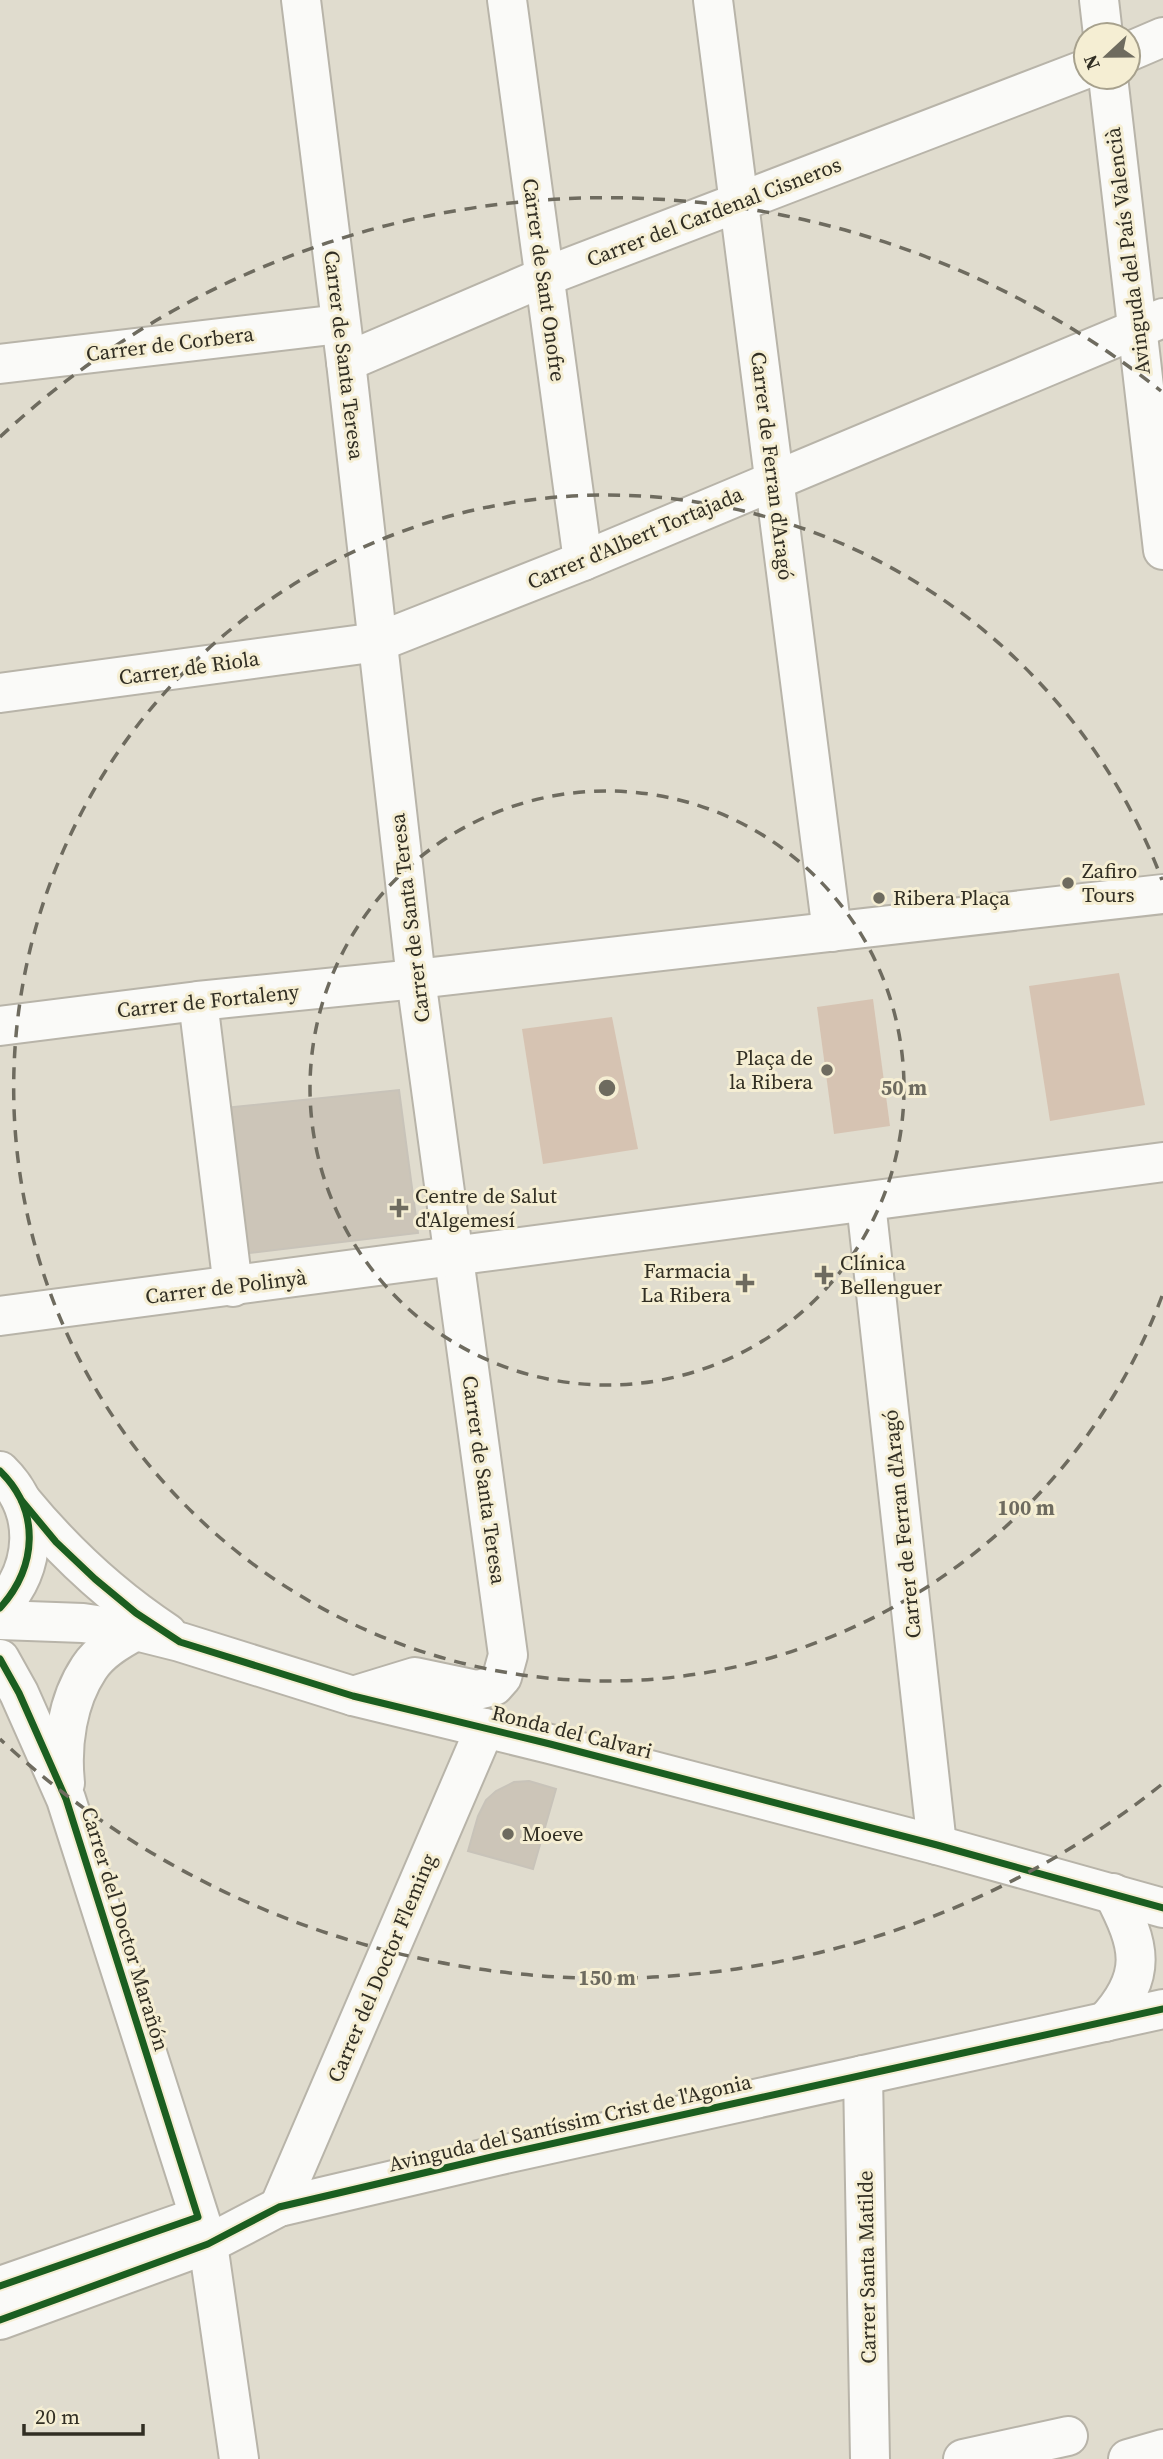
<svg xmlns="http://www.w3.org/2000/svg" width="1163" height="2459" font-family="'Source Serif 4',serif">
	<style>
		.green { fill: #d6c3b2 }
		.building { fill: #ccc5b8; stroke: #c8c3b9; stroke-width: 2 }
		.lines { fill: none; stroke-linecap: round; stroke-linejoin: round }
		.street-casing { stroke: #b8b4a9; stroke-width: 42 }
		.secondary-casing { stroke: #b8b4a9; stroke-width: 42 }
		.street { stroke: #fafaf8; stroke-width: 38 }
		.secondary { stroke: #fafaf8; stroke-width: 38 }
		.cycleway-casing { stroke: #f5eed3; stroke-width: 11 }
		.cycleway { stroke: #1b5e20; stroke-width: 7 }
		.ring { fill: none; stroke: #6e6b5f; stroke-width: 3.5; stroke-dasharray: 12 9 }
		.poi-dot { fill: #6e6b5f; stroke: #f5eed3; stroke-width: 2.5 }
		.labels { text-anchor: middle; stroke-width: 6; stroke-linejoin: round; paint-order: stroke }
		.street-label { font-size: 21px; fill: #312e23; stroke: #f5eed3 }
		.poi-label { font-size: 21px; fill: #312e23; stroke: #f5eed3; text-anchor: start }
		.centre { fill: #6e6b5f; stroke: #f5eed3; stroke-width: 3.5 }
		.ring-label { font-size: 21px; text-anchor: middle; font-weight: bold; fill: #6e6b5f; stroke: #f5eed3; stroke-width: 6; stroke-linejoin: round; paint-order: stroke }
	</style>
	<rect width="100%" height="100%" fill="#e0dcce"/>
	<g class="green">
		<path d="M1119 973 1145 1105 1050 1121 1029 986Z"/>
		<path d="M873 999 890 1126 834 1134 817 1007Z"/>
		<path d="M612 1017 638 1149 543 1164 522 1029Z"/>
	</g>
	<g class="building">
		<path d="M399 1090 418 1233 241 1254 225 1108Z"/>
		<path d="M529 1781 556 1789 533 1869 468 1851 478 1816 486 1800 496 1791 514 1782Z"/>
	</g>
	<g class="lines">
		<defs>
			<g id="street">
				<path d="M301 0 346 362 416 979 508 1655 502 1677 494 1686 477 1690 415 1677 353 1696"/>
				<path d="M507 0 583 561"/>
				<path d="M713 0 832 932"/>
				<path d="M1128 52 1163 37"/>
				<path d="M346 362 544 277 1086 69"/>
				<path d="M0 364 340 324"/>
				<path d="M0 693 378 642 583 561 1163 318"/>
				<path d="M198 1001 233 1287"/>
				<path d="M0 1026 198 1001 416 979 1163 894"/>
				<path d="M866 1203 937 1845"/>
				<path d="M0 1316 1163 1162"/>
				<path d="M0 1659 19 1693 66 1799 208 2244 239 2459"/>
				<path d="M65 1783C61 1745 67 1701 89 1668 100 1651 119 1640 136 1631"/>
				<path d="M1105 2022C1149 1975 1140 1945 1113 1893"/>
				<path d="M863 2075 870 2459"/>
				<path d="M279 2207 485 1728"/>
				<path d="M0 2286 198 2217"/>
				<path d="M0 2320 208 2244 279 2207 496 2156 1163 2009"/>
				<path d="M963 2459 1068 2436"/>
				<path d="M1128 2459 1163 2449"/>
			</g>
			<g id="secondary">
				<path d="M1099 0 1103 35"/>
				<path d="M1108 77 1163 550"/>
				<path d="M0 1471C41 1511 37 1567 0 1608"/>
				<path d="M22 1501C64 1552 111 1596 167 1633"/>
				<path d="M0 1620 83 1623 136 1631 180 1642 353 1696 550 1744 937 1845 1163 1908"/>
			</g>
		</defs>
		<use href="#street" class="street-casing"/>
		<use href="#secondary" class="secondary-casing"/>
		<use href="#street" class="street"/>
		<use href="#secondary" class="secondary"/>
		<defs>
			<g id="cycleway">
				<path d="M0 1471C41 1511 37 1567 0 1608"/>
				<path d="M22 1501 56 1542 95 1579 136 1613 180 1642 353 1696 550 1744 937 1845 1163 1908"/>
				<path d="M0 1659 19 1693 66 1799 198 2217 0 2286"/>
				<path d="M0 2320 208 2244 279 2207 496 2156 1163 2009"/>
			</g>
		</defs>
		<use href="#cycleway" class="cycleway-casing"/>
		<use href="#cycleway" class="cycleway"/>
	</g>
	<g class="ring">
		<circle cx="607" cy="1088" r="297"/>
		<path d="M1162 1296A593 593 0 1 1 1162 880"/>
		<path d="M1161 1785A890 890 0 0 1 0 1739M0 437A890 890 0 0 1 1161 391"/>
	</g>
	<g class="poi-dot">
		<circle cx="1068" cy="883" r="7"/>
		<circle cx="879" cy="898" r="7"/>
		<circle cx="827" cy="1070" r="7"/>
		<path d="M395.5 1197.5h7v7h7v7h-7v7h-7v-7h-7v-7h7z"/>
		<path d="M820.5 1264.5h7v7h7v7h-7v7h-7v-7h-7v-7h7z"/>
		<path d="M741.5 1272.5h7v7h7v7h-7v7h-7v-7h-7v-7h7z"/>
		<circle cx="508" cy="1834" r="7"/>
	</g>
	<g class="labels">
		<g class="street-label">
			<text transform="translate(714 212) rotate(-21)" y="7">Carrer del Cardenal Cisneros</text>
			<text transform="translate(1128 251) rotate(-97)" y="7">Avinguda del País Valencià</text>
			<text transform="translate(544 280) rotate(82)" y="7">Carrer de Sant Onofre</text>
			<text transform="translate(170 344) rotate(-7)" y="7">Carrer de Corbera</text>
			<text transform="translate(344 355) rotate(83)" y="7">Carrer de Santa Teresa</text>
			<text transform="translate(772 466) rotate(83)" y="7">Carrer de Ferran d'Aragó</text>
			<text transform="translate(635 538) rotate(-23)" y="7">Carrer d'Albert Tortajada</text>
			<text transform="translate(189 668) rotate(-8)" y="7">Carrer de Riola</text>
			<text transform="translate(410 918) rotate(-97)" y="7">Carrer de Santa Teresa</text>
			<text transform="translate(208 1001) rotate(-6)" y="7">Carrer de Fortaleny</text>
			<text transform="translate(226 1287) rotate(-7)" y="7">Carrer de Polinyà</text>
			<text transform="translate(484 1480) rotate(82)" y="7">Carrer de Santa Teresa</text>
			<text transform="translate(902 1524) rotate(-96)" y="7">Carrer de Ferran d'Aragó</text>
			<text transform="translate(572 1732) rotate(14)" y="7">Ronda del Calvari</text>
			<text transform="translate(125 1929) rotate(73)" y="7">Carrer del Doctor Marañón</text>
			<text transform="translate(382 1968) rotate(-67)" y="7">Carrer del Doctor Fleming</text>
			<text transform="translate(570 2123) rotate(-13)" y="7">Avinguda del Santíssim Crist de l'Agonia</text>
			<text transform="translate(867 2267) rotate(-91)" y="7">Carrer Santa Matilde</text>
		</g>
		<g class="poi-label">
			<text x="1082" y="878">Zafiro<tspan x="1082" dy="24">Tours</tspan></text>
			<text x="893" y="905">Ribera Plaça</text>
			<text x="813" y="1065" text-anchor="end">Plaça de<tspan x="813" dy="24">la Ribera</tspan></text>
			<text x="415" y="1203">Centre de Salut<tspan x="415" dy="24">d'Algemesí</tspan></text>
			<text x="840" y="1270">Clínica<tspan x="840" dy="24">Bellenguer</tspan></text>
			<text x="731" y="1278" text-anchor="end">Farmacia<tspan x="731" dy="24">La Ribera</tspan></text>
			<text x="522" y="1841">Moeve</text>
		</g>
	</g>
	<circle cx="607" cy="1088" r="10" class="centre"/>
	<g class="ring-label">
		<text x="904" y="1095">50 m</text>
		<text x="1026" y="1515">100 m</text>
		<text x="607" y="1985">150 m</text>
	</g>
	<g transform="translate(1107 56) rotate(248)"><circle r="33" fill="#f5eed3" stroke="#a7a18d" stroke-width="2"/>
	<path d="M0-5L12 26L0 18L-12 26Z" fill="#6e6b5f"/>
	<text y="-10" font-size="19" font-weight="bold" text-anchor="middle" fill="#312e23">N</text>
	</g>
	<path d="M24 2424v10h119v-10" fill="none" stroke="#312e23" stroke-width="3.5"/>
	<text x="35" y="2424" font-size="21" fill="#312e23" stroke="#f5eed3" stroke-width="5" paint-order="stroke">20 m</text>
</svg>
